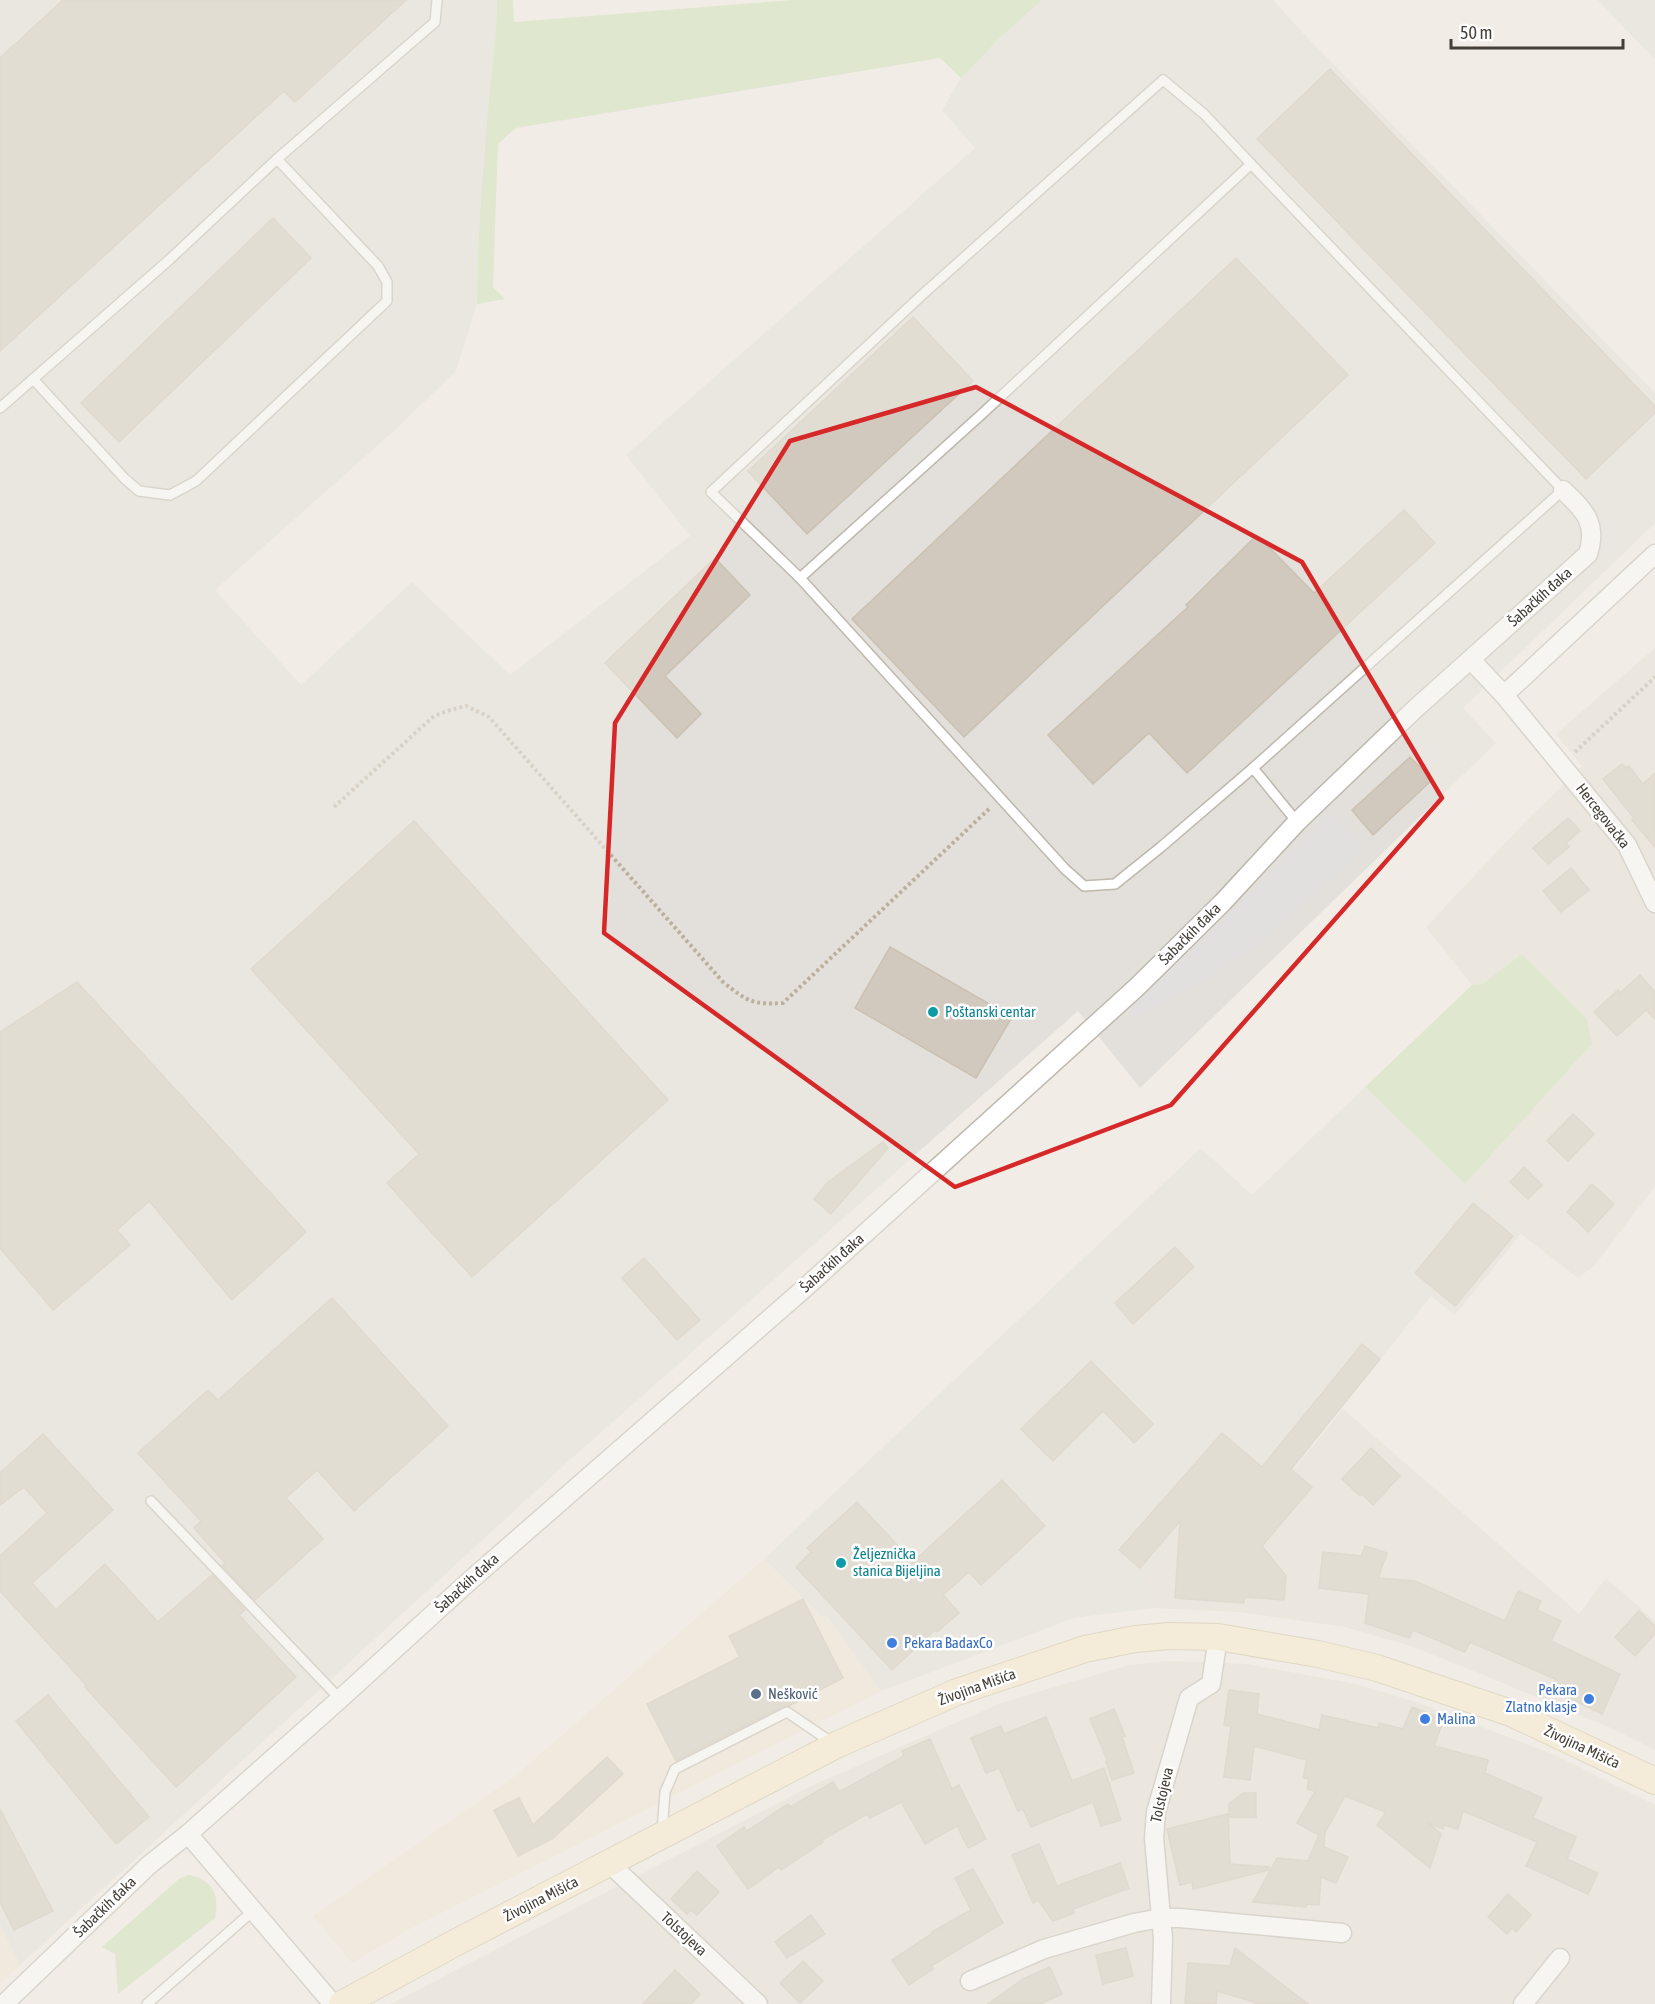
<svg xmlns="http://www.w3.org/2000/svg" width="1655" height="2004" font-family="'Asap Condensed',sans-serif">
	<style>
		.residential { fill: #e4dfd5 }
		.commercial { fill: #f0e4d3 }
		.industrial { fill: #e3dfdb }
		.green { fill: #cce0b3 }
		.parking { fill: #e2e0de }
		.building { fill: #d1c9bd; stroke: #cbc1b1; stroke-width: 1.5 }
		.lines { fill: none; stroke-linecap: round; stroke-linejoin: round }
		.service-casing { stroke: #beb8ad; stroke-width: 12 }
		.minor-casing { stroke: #beb8ad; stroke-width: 21 }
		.secondary-casing { stroke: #cbbe9b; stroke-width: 28 }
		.path { stroke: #bbb09d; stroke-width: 4; stroke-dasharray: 3 3; stroke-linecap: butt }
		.service { stroke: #fff; stroke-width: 9 }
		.minor { stroke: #fff; stroke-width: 18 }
		.secondary { stroke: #f8ecc9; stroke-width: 26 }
		.marked { fill: none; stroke: #d62828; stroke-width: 4.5; stroke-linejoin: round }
		.culture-dot { fill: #0f9aa8; stroke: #fff; stroke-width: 2 }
		.shop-dot { fill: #3f7fe0; stroke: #fff; stroke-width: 2 }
		.service-dot { fill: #5c6f8a; stroke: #fff; stroke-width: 2 }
		.labels { text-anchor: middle; stroke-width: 5; stroke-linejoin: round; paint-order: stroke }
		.street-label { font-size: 15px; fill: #433e36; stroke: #fff }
		.culture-label { font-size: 15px; fill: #0d838f; stroke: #fff; text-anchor: start }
		.shop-label { font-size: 15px; fill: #366cbe; stroke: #fff; text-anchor: start }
		.service-label { font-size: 15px; fill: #4e5e75; stroke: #fff; text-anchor: start }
	</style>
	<rect width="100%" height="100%" fill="#f1ede6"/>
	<g class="residential">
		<path d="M1655 648V1186L1594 1266 1578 1278 1521 1234 1465 1184 1592 1044 1483 985H1472L1426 927 1526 821 1582 766 1556 734Z"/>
		<path d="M1343 1409 1579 1614 1606 1578 1655 1621V1750L1611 1728 1481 1674 1411 1646 1345 1627 1238 1612 1152 1608 1145 1573 1213 1494 1249 1524Z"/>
		<path d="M1169 1661 1246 1664 1356 1684 1416 1702 1555 1755 1655 1805V2004H391L809 1787 1001 1703 1129 1665Z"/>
	</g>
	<g class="commercial">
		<path d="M764 1559 820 1616 826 1615 881 1691 404 1932 352 1963 313 1916 514 1777Z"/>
		<path d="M0 1925 20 1965 0 1984Z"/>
	</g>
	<g class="industrial">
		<path d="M0 0H497V23L489 109 477 269V304L456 371 395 430 215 590 301 685 412 582 510 675 690 536 626 455 975 148 942 110 961 78 1001 37 1042 0H1273L1304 34 1655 393V523L1463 708 1496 743 1140 1088 1078 1011 563 1466 20 1965 0 1925Z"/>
		<path d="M1598 0H1655V60Z"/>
		<path d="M1365 1087 1465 1184 1521 1234 1455 1315 1431 1296 1249 1524 1213 1494 1145 1573 1152 1608 1074 1618 881 1691 826 1615 821 1616 764 1559 1201 1148 1252 1195Z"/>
	</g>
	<g class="green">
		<path d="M497 0H513L514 22 792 0H1042L1001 37 961 78 940 58 516 128 498 144 493 287 505 299 477 304C477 240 483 175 488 110 491 74 497 37 497 0Z"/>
		<path d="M1522 954 1587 1019 1592 1044 1465 1184 1365 1087 1472 985 1483 984Z"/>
		<path d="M189 1875C213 1880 220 1895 215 1918L118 1994 115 1954 102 1947 180 1878Z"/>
	</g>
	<path class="parking" d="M1331 811 1366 848 1255 947 1211 976 1136 1019 1127 1011 1211 931Z"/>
	<g class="building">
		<path d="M63 0H406L295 102 284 91 0 351V58Z"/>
		<path d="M1330 69 1655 406V413L1586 479 1257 139Z"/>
		<path d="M273 218 311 258 119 442 81 403Z"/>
		<path d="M1236 258 1348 375 964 737 852 619Z"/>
		<path d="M913 317 973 381 807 534 748 471Z"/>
		<path d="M1404 510 1435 543 1187 773 1149 733 1093 784 1048 735 1188 607 1186 605 1257 535 1314 593Z"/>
		<path d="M715 558 750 595 665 676 701 714 677 738 605 663Z"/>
		<path d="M1410 757 1432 780 1373 835 1352 810Z"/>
		<path d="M1622 764 1626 768 1629 766 1643 784 1655 773V847L1632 820 1634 818 1603 779Z"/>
		<path d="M1568 818 1580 831 1566 843 1569 847 1548 864 1533 848Z"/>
		<path d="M414 821 668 1100 472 1277 387 1183 419 1154 251 969Z"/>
		<path d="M1571 868 1589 890 1561 912 1543 891Z"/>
		<path d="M890 947 1012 1017 976 1078 855 1008Z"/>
		<path d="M1640 975 1655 992V1019L1646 1010 1617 1036 1594 1012 1618 990 1620 993Z"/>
		<path d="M77 982 306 1232 232 1300 149 1201 117 1230 130 1245 53 1310 0 1248V1032Z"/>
		<path d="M1573 1114 1594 1134 1568 1161 1547 1141Z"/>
		<path d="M883 1142 888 1148 831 1214 814 1199 828 1182Z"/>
		<path d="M1524 1167 1542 1185 1528 1199 1510 1182Z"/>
		<path d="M1592 1184 1614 1204 1588 1232 1567 1212Z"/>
		<path d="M1473 1203 1513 1236 1455 1306 1415 1273Z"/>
		<path d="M1175 1247 1194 1267 1133 1324 1115 1303Z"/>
		<path d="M644 1258 700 1320 677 1340 622 1278Z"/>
		<path d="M332 1298 448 1426 354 1511 317 1470 286 1498 323 1539 255 1600 222 1566 225 1563 194 1528 201 1521 138 1453 208 1390 218 1400Z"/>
		<path d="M1362 1344 1380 1359 1291 1469 1312 1487 1262 1546 1286 1576 1284 1600 1244 1597V1603L1175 1598 1180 1521 1140 1568 1119 1550 1222 1433 1262 1467Z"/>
		<path d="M1091 1361 1153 1424 1134 1443 1103 1411 1053 1461 1021 1429Z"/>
		<path d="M43 1434 113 1510 32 1583 56 1610 105 1564 158 1622 212 1575 245 1610 239 1615 296 1677 176 1787 85 1687 87 1686 0 1591V1556L47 1513 24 1487 0 1505V1473Z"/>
		<path d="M1371 1448 1400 1476 1373 1505 1362 1494 1360 1496 1342 1479Z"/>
		<path d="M1002 1480 1045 1526 981 1585 969 1572 943 1595 959 1613 937 1632 935 1630 892 1670 796 1567 811 1552 807 1548 857 1502 913 1562Z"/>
		<path d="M1365 1546 1387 1553 1378 1578 1415 1581 1505 1621 1518 1591 1541 1601 1537 1610 1561 1621 1551 1641 1620 1674 1602 1714 1551 1689 1555 1679 1470 1642 1465 1652 1413 1630 1409 1638 1365 1623 1369 1594 1319 1588 1323 1552 1361 1556Z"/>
		<path d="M803 1599 843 1678 789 1706H784L676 1761 647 1704 740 1657 729 1636Z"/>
		<path d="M1639 1611 1655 1626V1634L1635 1656 1615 1637Z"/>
		<path d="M1229 1690 1259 1694 1257 1714 1319 1730 1322 1715 1378 1728 1379 1723 1403 1729 1412 1707 1444 1720 1434 1746 1488 1760 1485 1773 1542 1798 1533 1818 1576 1837 1567 1859 1598 1873 1588 1894 1526 1866 1537 1842 1463 1811 1458 1829 1444 1825 1443 1829 1427 1822 1441 1834 1430 1868 1377 1825 1386 1812 1345 1796 1325 1833 1324 1847 1348 1857 1336 1883 1321 1877 1319 1905 1307 1904 1306 1907 1253 1902 1277 1858 1308 1861 1319 1835 1297 1823 1315 1791 1307 1789 1309 1779 1303 1778 1307 1760 1254 1746 1250 1780 1224 1777 1231 1726 1224 1725Z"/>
		<path d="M48 1695 149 1817 116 1844 16 1721Z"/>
		<path d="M1114 1709 1125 1736 1122 1737 1134 1773 1112 1780 1106 1762H1108L1090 1719Z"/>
		<path d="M1046 1717 1072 1781 1104 1768 1121 1820 1101 1826 1093 1802 1031 1827 1023 1809 1018 1811 999 1768 986 1773 971 1738 1001 1726 1004 1734Z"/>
		<path d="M930 1739 952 1789 959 1785 986 1839 968 1848 957 1826 925 1844 901 1802 870 1818 867 1814 822 1840 823 1842 781 1870 779 1867 748 1889 717 1846 744 1827 747 1831 788 1804 790 1807 833 1782 839 1792 904 1756 902 1751Z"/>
		<path d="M607 1757 623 1774 552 1839 518 1856 494 1810 519 1798 533 1825Z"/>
		<path d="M1243 1793H1256V1817H1229V1804Z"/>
		<path d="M0 1809 53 1911 14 1930 0 1902Z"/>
		<path d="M1228 1814 1230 1864 1269 1867V1870L1193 1889 1192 1882 1180 1885 1167 1829Z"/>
		<path d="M1039 1844 1057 1886 1120 1863 1129 1888 1073 1909 1074 1913 1053 1921 1038 1900 1033 1903 1012 1855Z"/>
		<path d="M973 1869 1003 1923 931 1966 933 1969 909 1985 892 1960 933 1933 932 1932 971 1910 955 1878Z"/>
		<path d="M697 1871 719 1892 697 1915 691 1910 687 1914 671 1899Z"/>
		<path d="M1508 1894 1531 1915 1516 1932 1512 1928 1507 1934 1488 1917Z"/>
		<path d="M811 1915 825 1934 787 1958 775 1942Z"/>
		<path d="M1126 1948 1133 1976 1103 1984 1096 1955Z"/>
		<path d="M1235 1948 1308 2004H1256L1251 2001 1217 1991 1216 2004H1185L1188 1963 1230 1966Z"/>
		<path d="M803 1961 823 1981 800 2003 780 1983Z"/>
		<path d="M1050 1967 1062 1994 1040 2004H988L1023 1979Z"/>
		<path d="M675 1970 700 1994 691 2004H643Z"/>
	</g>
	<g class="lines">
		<defs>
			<g id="service">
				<path d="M1251 164 1563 490 1253 768 1161 847 1115 884 1084 886 1065 869 800 578 983 413Z"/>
				<path d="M33 379 125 479 139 491 170 495 196 481 387 301V282L378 266 277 159"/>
				<path d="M0 408 169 260 277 159 435 22 437 0"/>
				<path d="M800 578 711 492 922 295 1163 80 1204 114 1251 164"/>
				<path d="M1253 768 1297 822"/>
				<path d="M151 1501 340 1699"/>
				<path d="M662 1832 665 1792 675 1769 787 1712 834 1744"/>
				<path d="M147 2004 254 1910"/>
			</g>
			<g id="minor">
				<path d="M1471 660 1504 695 1627 845 1655 903"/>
				<path d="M1504 695 1655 554"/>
				<path d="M188 1834 333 2004"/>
				<path d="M610 1864 758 2004"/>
				<path d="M970 1981 1044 1949 1134 1923 1161 1918H1180L1342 1933"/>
				<path d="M4 2004 149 1865 188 1834 340 1699 465 1585 807 1286 1137 987 1223 902 1297 822 1415 709 1588 554C1598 523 1584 510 1563 490"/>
				<path d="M1161 2004 1163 1939 1154 1838 1156 1812 1189 1698 1211 1684 1218 1637"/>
				<path d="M1523 2004 1560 1958"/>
			</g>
			<path id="secondary" d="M342 2004 453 1944 836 1745 957 1692 1085 1649 1135 1639 1170 1636 1218 1637 1318 1654 1377 1668 1511 1713 1655 1781"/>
		</defs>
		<use href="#service" class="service-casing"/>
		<use href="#minor" class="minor-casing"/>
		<use href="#secondary" class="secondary-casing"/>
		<g class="path">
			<path d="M1575 752 1655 677"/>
			<path d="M334 807 434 716 450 710 466 706 489 717 723 982C747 1001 752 1005 783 1003L989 809"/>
		</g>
		<use href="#service" class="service"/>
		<use href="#minor" class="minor"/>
		<use href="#secondary" class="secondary"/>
	</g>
	<path d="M0 0H1655V2004H0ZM976 387 1302 562 1442 798 1171 1105 955 1187 604 933 615 723 790 441Z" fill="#f1ede6" fill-opacity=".55" fill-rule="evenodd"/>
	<path class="marked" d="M976 387 1302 562 1442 798 1171 1105 955 1187 604 933 615 723 790 441Z"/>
	<g class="culture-dot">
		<circle cx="933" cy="1012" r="6"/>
		<circle cx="841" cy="1563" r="6"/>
	</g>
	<g class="shop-dot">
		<circle cx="892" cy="1643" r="6"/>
		<circle cx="1589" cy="1699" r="6"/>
		<circle cx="1425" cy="1719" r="6"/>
	</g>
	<circle class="service-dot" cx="756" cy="1694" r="6"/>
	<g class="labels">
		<g class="street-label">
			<text transform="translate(1540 597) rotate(-42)" y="5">Šabačkih đaka</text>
			<text transform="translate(1603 816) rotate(52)" y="5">Hercegovačka</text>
			<text transform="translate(1190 934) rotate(-45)" y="5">Šabačkih đaka</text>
			<text transform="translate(832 1263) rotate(-42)" y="5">Šabačkih đaka</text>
			<text transform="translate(467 1583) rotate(-42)" y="5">Šabačkih đaka</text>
			<text transform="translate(977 1687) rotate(-20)" y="5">Živojina Mišića</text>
			<text transform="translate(1582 1747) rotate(25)" y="5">Živojina Mišića</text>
			<text transform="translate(1162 1795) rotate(-77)" y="5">Tolstojeva</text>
			<text transform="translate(541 1899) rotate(-27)" y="5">Živojina Mišića</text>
			<text transform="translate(105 1907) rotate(-44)" y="5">Šabačkih đaka</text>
			<text transform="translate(684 1934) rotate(43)" y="5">Tolstojeva</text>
		</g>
		<g class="culture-label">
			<text x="945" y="1017">Poštanski centar</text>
			<text x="853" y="1559">Željeznička<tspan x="853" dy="17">stanica Bijeljina</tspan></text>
		</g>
		<g class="shop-label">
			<text x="904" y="1648">Pekara BadaxCo</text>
			<text x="1577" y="1695" text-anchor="end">Pekara<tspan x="1577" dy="17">Zlatno klasje</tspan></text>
			<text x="1437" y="1724">Malina</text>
		</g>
		<g class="service-label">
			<text x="768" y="1699">Nešković</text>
		</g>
	</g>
	<path d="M1451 39v9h172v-9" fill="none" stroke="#433e36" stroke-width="3"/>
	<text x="1460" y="39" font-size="18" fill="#433e36" stroke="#ffffff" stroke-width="4.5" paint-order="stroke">50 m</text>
</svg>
